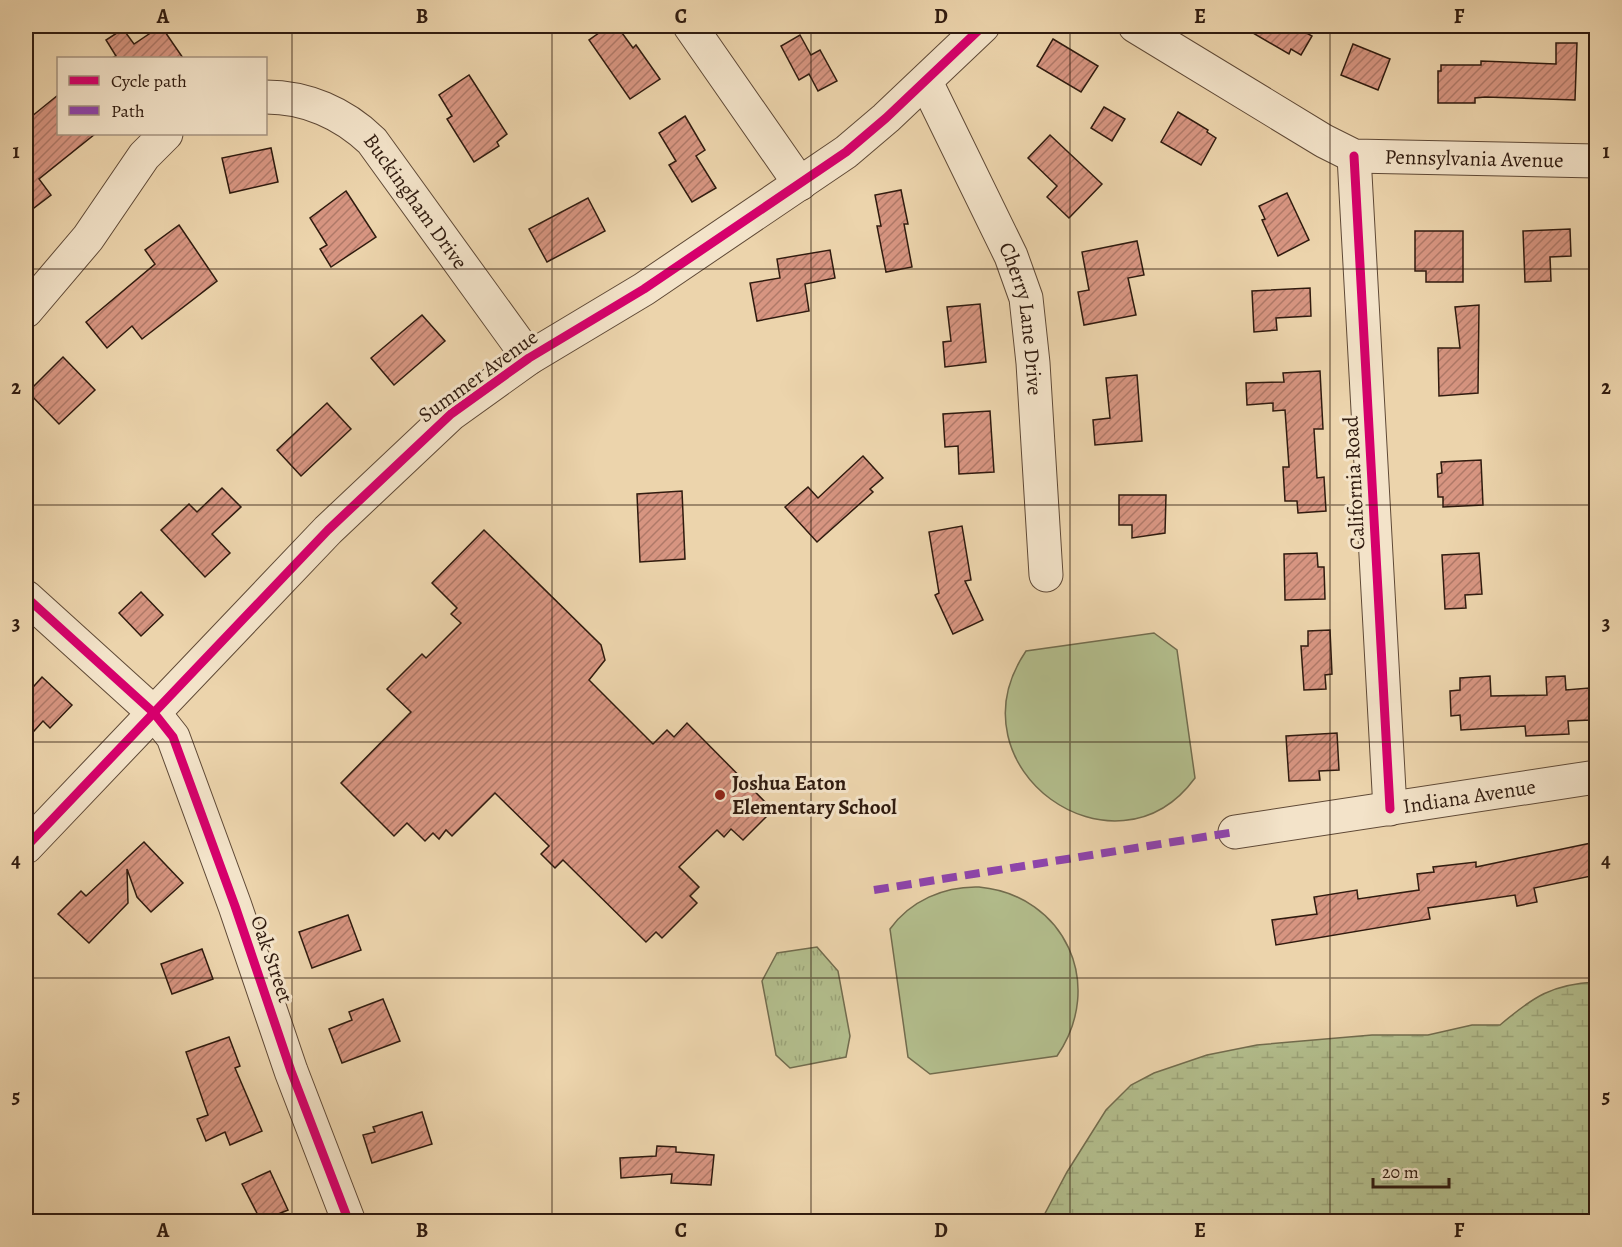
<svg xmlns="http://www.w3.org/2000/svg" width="1622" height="1247" font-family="Alegreya,serif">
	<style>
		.green { fill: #b3be8d; stroke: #726c4e; stroke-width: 1.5 }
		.wetland { fill: url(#wetland-marsh); stroke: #726c4e; stroke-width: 1.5 }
		.park { fill: url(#park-tufts); stroke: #726c4e; stroke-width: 1.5 }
		.building { fill: url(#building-hatch); stroke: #301b0f; stroke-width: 1.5 }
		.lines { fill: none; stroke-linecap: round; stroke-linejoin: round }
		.minor-casing { stroke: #5f4936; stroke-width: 35 }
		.minor { stroke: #f3e3c9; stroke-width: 33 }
		.quiet { stroke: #8e44ad; stroke-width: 8; stroke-dasharray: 15 8; stroke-linecap: butt }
		.cycleway-casing { stroke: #f3e3c9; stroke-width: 13 }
		.cycleway { stroke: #d6006c; stroke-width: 9 }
		.grid { fill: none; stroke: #301b0f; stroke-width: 1.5; stroke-opacity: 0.55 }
		.poi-dot { fill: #8f2418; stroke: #f3e3c9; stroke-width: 2 }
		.labels { text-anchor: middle; stroke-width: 6; stroke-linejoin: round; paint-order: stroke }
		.street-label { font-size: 21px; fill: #301b0f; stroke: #f3e3c9 }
		.poi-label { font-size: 21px; font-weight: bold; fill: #301b0f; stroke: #f3e3c9; text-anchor: start }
		.neatline { fill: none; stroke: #301b0f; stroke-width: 2 }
		.grid-label { font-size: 20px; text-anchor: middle; font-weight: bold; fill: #301b0f }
	</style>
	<defs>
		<pattern id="wetland-marsh" width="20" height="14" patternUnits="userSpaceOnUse" patternTransform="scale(1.5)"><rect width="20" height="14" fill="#b3be8d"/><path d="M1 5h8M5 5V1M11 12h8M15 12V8" fill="none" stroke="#9aa378"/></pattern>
		<pattern id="park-tufts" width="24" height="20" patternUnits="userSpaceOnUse" patternTransform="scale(1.5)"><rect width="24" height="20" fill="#b3be8d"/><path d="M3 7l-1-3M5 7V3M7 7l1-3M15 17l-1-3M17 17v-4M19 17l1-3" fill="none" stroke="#9aa378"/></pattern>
		<pattern id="building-hatch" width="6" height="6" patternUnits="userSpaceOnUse" patternTransform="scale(1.5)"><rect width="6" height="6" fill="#d79581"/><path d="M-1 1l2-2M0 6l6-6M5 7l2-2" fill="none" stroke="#af7968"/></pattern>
	</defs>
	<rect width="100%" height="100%" fill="#ecd4ac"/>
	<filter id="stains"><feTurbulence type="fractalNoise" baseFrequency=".00333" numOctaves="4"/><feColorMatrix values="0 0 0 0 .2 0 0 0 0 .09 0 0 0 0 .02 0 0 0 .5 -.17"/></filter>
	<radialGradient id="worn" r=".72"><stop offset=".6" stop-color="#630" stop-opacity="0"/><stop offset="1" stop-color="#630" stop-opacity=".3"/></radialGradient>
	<g class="green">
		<path d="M1154 633 1177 650 1195 778C1115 887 947 768 1026 651Z"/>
		<path d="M979 887C1065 895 1106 985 1057 1056L930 1074 908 1057 890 929C910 901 944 886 979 887Z"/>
	</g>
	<path class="wetland" d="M1596 982V1221H1041L1067 1172 1106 1110 1131 1085 1154 1073 1207 1055 1257 1045 1372 1035H1428L1472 1025H1500C1533 997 1552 984 1596 982Z"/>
	<path class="park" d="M817 947 838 971 850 1036 846 1057 790 1068 776 1055 762 981 777 953Z"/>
	<g class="building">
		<path d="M161 26 183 58H112L116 56 106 40 123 29 134 44Z"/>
		<path d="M609 26H617L633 48 636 45 660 79 630 99 589 40Z"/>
		<path d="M1241 26H1294L1312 36 1301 55 1291 49 1289 54Z"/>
		<path d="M800 35 811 55 820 50 837 81 818 91 809 74 799 80 781 46Z"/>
		<path d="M1053 39 1098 66 1081 92 1037 66Z"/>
		<path d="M1556 43H1577L1575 100 1485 97 1475 98V103H1438V71H1441V65H1481V61L1556 64Z"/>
		<path d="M1353 44 1390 59 1378 90 1341 75Z"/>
		<path d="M469 75 507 134 497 142 499 146 474 162 447 119 452 116 439 95Z"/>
		<path d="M58 95V134H95L39 179 51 195 26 214V121Z"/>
		<path d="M1104 107 1125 119 1112 141 1091 128Z"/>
		<path d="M1178 112 1208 130 1207 132 1216 138 1201 165 1161 142Z"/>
		<path d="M685 116 705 150 696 156 716 188 692 202 669 165 676 161 659 133Z"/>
		<path d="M1050 135 1102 184 1069 218 1047 197 1057 186 1028 158Z"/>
		<path d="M271 148 278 182 230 193 222 158Z"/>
		<path d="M901 190 908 224H904L912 267 886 272 877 226H881L875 195Z"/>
		<path d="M346 191 376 237 331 267 320 249 327 245 310 218Z"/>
		<path d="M1287 193 1309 240 1278 256 1262 220 1265 219 1259 206Z"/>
		<path d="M588 198 605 231 547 262 529 229Z"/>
		<path d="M179 225 217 281 142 339 132 326 107 348 86 322 155 264 145 250Z"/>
		<path d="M1570 229 1571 256 1550 257 1551 281 1525 282 1523 231Z"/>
		<path d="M1415 231H1463V282H1426V271H1415Z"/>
		<path d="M1137 241 1144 275 1128 278 1136 315 1084 325 1078 292 1089 290 1082 252Z"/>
		<path d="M830 250 835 278 805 284 809 311 757 321 750 283 780 278 777 259Z"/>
		<path d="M1310 288 1311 316 1276 318 1277 330 1254 332 1252 291Z"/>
		<path d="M980 304 986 362 945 367 943 342 951 341 947 307Z"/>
		<path d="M1479 305 1478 393 1439 396 1438 348H1460L1455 307Z"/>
		<path d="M422 315 445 341 394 385 371 358Z"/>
		<path d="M63 357 95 390 59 424 28 392Z"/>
		<path d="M1320 371 1323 429H1314L1317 478 1324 477 1326 511 1298 513 1297 501H1285L1283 467H1289L1285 410 1273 411V403L1247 405 1246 383 1284 382 1283 373Z"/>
		<path d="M1137 375 1142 441 1095 445 1093 420 1110 418 1106 378Z"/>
		<path d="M327 403 351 429 301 476 277 450Z"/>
		<path d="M990 411 994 472 959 474 958 446 945 447 943 414Z"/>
		<path d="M863 456 883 478 870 489 873 492 817 542 785 507 808 487 818 498Z"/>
		<path d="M1481 460 1483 505 1443 507V497H1438L1437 474 1442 473 1441 462Z"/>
		<path d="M222 488 241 507 212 534 230 553 205 577 161 530 189 504 197 512Z"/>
		<path d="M682 491 685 559 640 562 637 494Z"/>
		<path d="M1119 495H1166L1165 533 1132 538V525H1119Z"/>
		<path d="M962 526 971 580 965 581 983 620 953 634 935 595 939 593 929 532Z"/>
		<path d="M484 530 601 645 605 660 589 680 653 744 667 730 674 737 687 723 773 810 743 840 731 829 724 837 717 830 679 867 699 887 690 896 697 903 662 938 656 932 646 942 563 860 555 868 541 854 549 846 495 793 452 836 446 830 439 839 433 833 425 841 407 823 394 836 341 783 411 712 387 689 422 654 426 658 461 623 451 614 457 608 432 583Z"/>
		<path d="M1317 553 1318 567H1324L1325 599 1285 600 1284 554Z"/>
		<path d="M1479 553 1482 594 1465 595 1466 608 1445 609 1442 555Z"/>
		<path d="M141 592 163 615 141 636 119 613Z"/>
		<path d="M1330 630 1332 674 1325 675 1326 689 1304 690 1301 646H1308V631Z"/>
		<path d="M1490 676 1491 696 1547 695 1546 677 1565 676 1566 690 1589 688 1591 720 1568 721 1569 734 1526 736 1525 726 1461 730 1460 715 1451 716 1450 691 1460 690V678Z"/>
		<path d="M42 677 72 705 50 728 43 721 26 740V695Z"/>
		<path d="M1337 733 1339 770 1319 771 1320 780 1289 781 1286 736Z"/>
		<path d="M144 842 183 883 151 912 137 897 127 869 128 903 89 943 58 914 81 891 86 896Z"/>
		<path d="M1596 842V875L1534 888 1537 902 1517 906 1515 895 1428 908 1430 919 1276 945 1272 920 1317 914 1314 897 1357 890 1358 899 1419 890 1417 874 1434 872 1433 867 1476 862V867Z"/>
		<path d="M348 915 361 950 312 968 299 932Z"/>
		<path d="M202 949 213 979 172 994 161 964Z"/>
		<path d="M383 999 400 1041 342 1063 329 1029 352 1020 349 1012Z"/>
		<path d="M229 1037 240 1066 235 1068 262 1131 230 1145 225 1132 206 1141 197 1119 208 1115 186 1052Z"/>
		<path d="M422 1112 432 1144 372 1163 363 1135 375 1132 373 1127Z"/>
		<path d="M657 1146 676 1147V1152L714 1155 711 1185 671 1183 672 1174 621 1178 620 1158 656 1156Z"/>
		<path d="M270 1171 288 1210 261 1221 242 1184Z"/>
	</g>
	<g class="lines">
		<defs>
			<g id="minor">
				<path d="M690 26 800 184"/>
				<path id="s1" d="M1135 26 1324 141 1354 156 1596 161"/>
				<path id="s2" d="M926 82 1011 256 1026 298 1033 363 1046 575"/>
				<path id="s3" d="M266 97C306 97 343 113 372 141L529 358"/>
				<path d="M1354 156 1390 809"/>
				<path d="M26 311 88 238 144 156 166 134"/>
				<path d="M26 597 154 713 173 737 235 906 291 1071 349 1222"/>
				<path id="s4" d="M1235 832 1596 777"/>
				<path d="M26 847 328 530 451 414 529 358 644 289 846 152 886 118 983 26"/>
			</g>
		</defs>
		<use href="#minor" class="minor-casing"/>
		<use href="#minor" class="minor"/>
		<path class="quiet" d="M874 890 1235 832"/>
		<defs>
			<g id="cycleway">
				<path d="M1354 156 1390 809"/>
				<path d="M26 597 154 713 173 737 235 906 291 1071 349 1222"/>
				<path d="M26 847 328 530 451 414 529 358 644 289 846 152 886 118 983 26"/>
			</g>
		</defs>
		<use href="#cycleway" class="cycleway-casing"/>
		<use href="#cycleway" class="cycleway"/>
	</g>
	<path class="grid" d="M292 26V1222M552 26V1222M811 26V1222M1070 26V1222M1330 26V1222M26 269H1596M26 505H1596M26 742H1596M26 978H1596"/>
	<circle class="poi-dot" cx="720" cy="795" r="6"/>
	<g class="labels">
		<g class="street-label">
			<text dy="7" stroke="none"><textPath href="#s1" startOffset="375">Pennsylvania Avenue</textPath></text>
			<text dy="7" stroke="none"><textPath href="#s3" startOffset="192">Buckingham Drive</textPath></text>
			<text dy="7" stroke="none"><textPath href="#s2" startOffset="258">Cherry Lane Drive</textPath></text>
			<text transform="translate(478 376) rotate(-36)" y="7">Summer Avenue</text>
			<text transform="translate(1354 483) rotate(-93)" y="7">California Road</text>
			<text dy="7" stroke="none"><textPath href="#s4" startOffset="237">Indiana Avenue</textPath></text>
			<text transform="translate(272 959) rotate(71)" y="7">Oak Street</text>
		</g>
		<g class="poi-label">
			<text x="732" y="790">Joshua Eaton<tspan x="732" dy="24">Elementary School</tspan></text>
		</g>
	</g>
	<rect width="1622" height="1247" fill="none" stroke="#ecd4ac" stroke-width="66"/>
	<rect x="57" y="57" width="210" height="78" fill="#f3e3c9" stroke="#a5937f" stroke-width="1.5"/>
	<rect x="69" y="76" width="30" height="9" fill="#d6006c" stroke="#a5937f" stroke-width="1.5"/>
	<text x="111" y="87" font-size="18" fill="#301b0f">Cycle path</text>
	<rect x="69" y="106" width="30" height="9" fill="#8e44ad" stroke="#a5937f" stroke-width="1.5"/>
	<text x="111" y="117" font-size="18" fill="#301b0f">Path</text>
	<path d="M1373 1178v9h76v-9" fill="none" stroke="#301b0f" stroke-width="3"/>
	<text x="1382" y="1178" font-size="18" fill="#301b0f" stroke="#f3e3c9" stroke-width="4.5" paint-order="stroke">20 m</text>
	<rect x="33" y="33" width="1556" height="1181" class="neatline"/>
	<g class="grid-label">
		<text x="163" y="23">A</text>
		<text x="422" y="23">B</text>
		<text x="681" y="23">C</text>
		<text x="941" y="23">D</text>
		<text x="1200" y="23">E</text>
		<text x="1459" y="23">F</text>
		<text x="16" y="158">1</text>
		<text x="1606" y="158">1</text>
		<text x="16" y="394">2</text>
		<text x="1606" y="394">2</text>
		<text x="16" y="630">3</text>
		<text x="1606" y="630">3</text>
		<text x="16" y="867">4</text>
		<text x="1606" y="867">4</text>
		<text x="16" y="1103">5</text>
		<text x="1606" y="1103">5</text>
		<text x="163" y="1237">A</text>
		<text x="422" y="1237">B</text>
		<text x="681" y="1237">C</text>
		<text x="941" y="1237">D</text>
		<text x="1200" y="1237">E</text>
		<text x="1459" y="1237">F</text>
	</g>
	<rect width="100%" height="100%" filter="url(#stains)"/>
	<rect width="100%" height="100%" fill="url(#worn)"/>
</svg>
